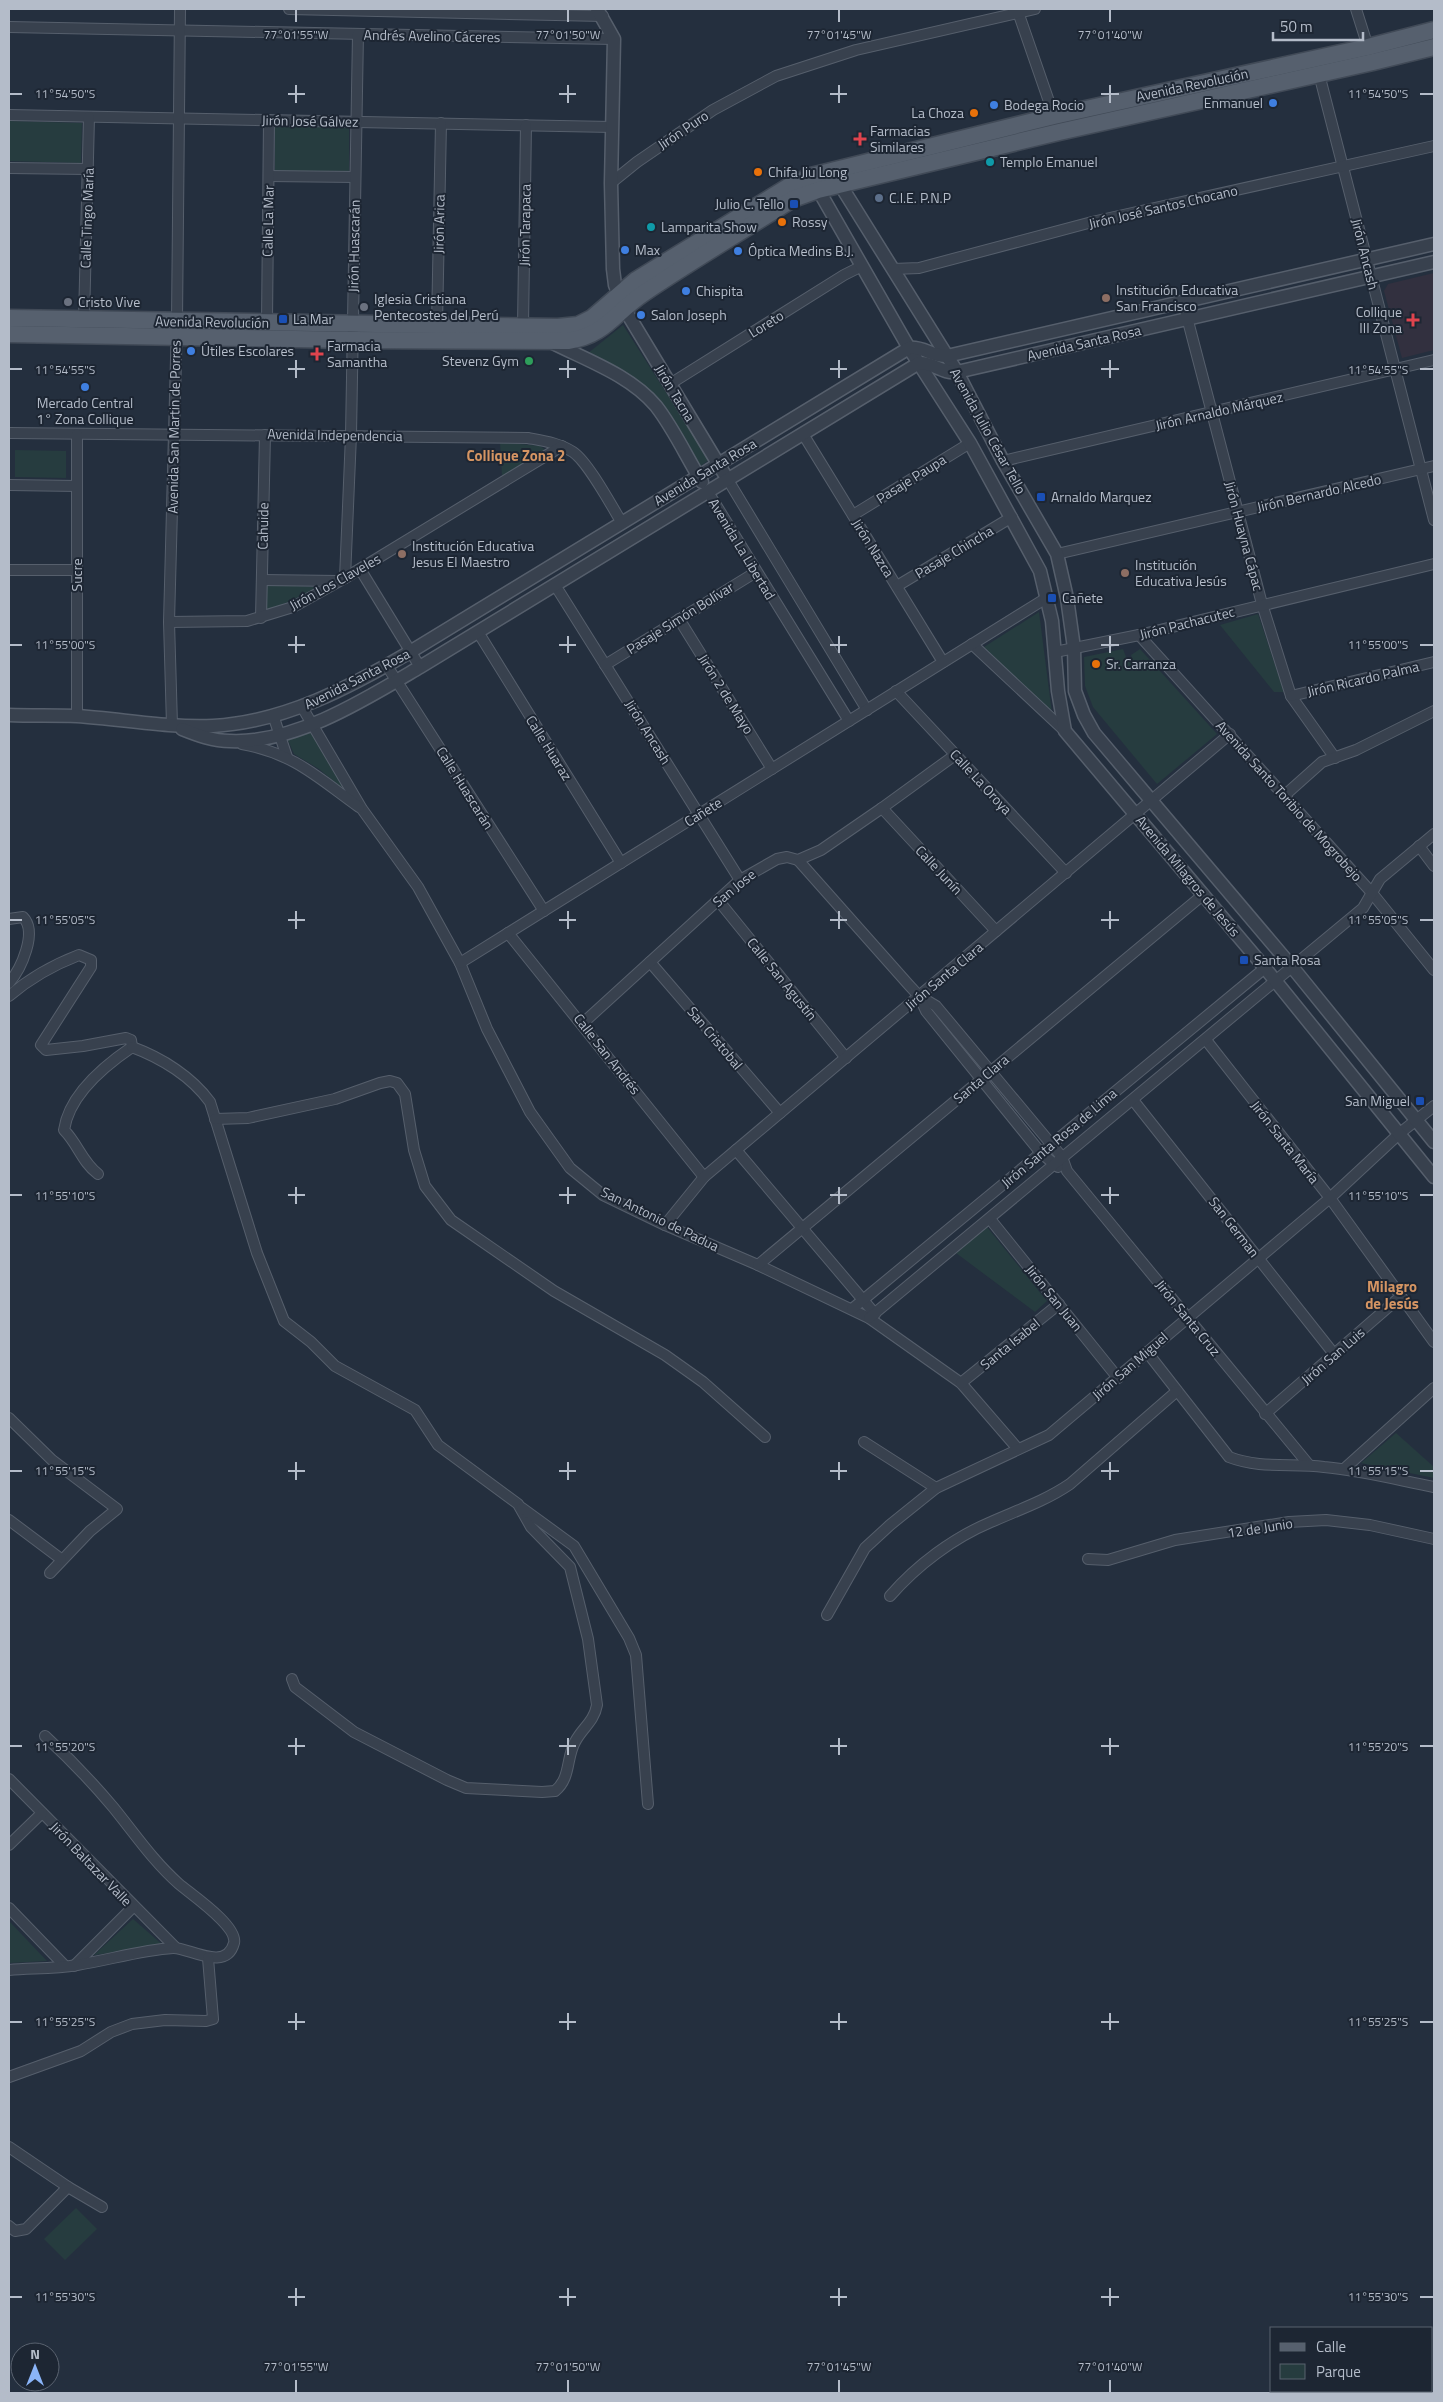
<svg xmlns="http://www.w3.org/2000/svg" width="1443" height="2402" font-family="'Titillium Web',sans-serif">
	<style>
		.medical { fill: #32303f }
		.green { fill: #263c3f }
		.lines { fill: none; stroke-linecap: round; stroke-linejoin: round }
		.minor-casing { stroke: #565f6c; stroke-width: 12 }
		.tertiary-casing { stroke: #565f6c; stroke-width: 15 }
		.primary-casing { stroke: #414a57; stroke-width: 19 }
		.minor { stroke: #38414e; stroke-width: 10 }
		.tertiary { stroke: #38414e; stroke-width: 12 }
		.primary { stroke: #56606e; stroke-width: 16 }
		.ticks { fill: none; stroke: #b4bcc9; stroke-width: 2 }
		.shop-dot { fill: #3f7fe0; stroke: #1d2633; stroke-width: 2 }
		.food-dot { fill: #e8710a; stroke: #1d2633; stroke-width: 2 }
		.health-dot { fill: #e0444e; stroke: #1d2633; stroke-width: 2 }
		.culture-dot { fill: #0f9aa8; stroke: #1d2633; stroke-width: 2 }
		.service-dot { fill: #5c6f8a; stroke: #1d2633; stroke-width: 2 }
		.transit-dot { fill: #1a4fb4; stroke: #1d2633; stroke-width: 2 }
		.education-dot { fill: #8d6e63; stroke: #1d2633; stroke-width: 2 }
		.worship-dot { fill: #6b7280; stroke: #1d2633; stroke-width: 2 }
		.leisure-dot { fill: #2e9e5b; stroke: #1d2633; stroke-width: 2 }
		.labels { text-anchor: middle; stroke-width: 4; stroke-linejoin: round; paint-order: stroke }
		.street-label { font-size: 14px; fill: #b4bcc9; stroke: #1d2633 }
		.poi-label { font-size: 14px; fill: #b4bcc9; stroke: #1d2633; text-anchor: start }
		.neighbourhood-label { font-size: 15px; font-weight: bold; fill: #d59563; stroke: #1d2633 }
		.ticks-label { font-size: 12px; text-anchor: middle; fill: #b4bcc9; stroke: #1d2633; stroke-width: 4; stroke-linejoin: round; paint-order: stroke }
	</style>
	<rect width="100%" height="100%" fill="#242f3e"/>
	<path class="medical" d="M1434 273V350L1402 358 1384 291 1388 284Z"/>
	<g class="green">
		<path d="M9 121 82 123 81 163 9 161Z"/>
		<path d="M275 126 349 127V172L275 171Z"/>
		<path d="M623 325 709 460 699 467 656 400 587 354Z"/>
		<path d="M500 442 540 446 547 451 502 476Z"/>
		<path d="M15 450 66 451V478L15 477Z"/>
		<path d="M267 585 319 587 267 612Z"/>
		<path d="M1039 612 1052 713 984 647Z"/>
		<path d="M1258 614 1284 692H1274L1220 625Z"/>
		<path d="M1123 649 1128 662 1132 658 1131 655 1140 649 1217 734 1157 784 1093 707 1085 686 1084 657Z"/>
		<path d="M311 731 350 795 319 769 294 754 287 738Z"/>
		<path d="M987 1227 1047 1301 1035 1312 956 1253Z"/>
		<path d="M1396 1433 1434 1467V1478L1361 1463Z"/>
		<path d="M133 1919 164 1946 94 1955Z"/>
		<path d="M9 1921 47 1961 9 1963Z"/>
		<path d="M76 2208 97 2229 65 2260 44 2239Z"/>
	</g>
	<g class="lines">
		<defs>
			<g id="minor">
				<path d="M289 9 603 16"/>
				<path d="M1017 9 1054 116"/>
				<path d="M1356 9 1368 47"/>
				<path d="M9 27 614 39"/>
				<path d="M1319 74 1434 520"/>
				<path d="M9 115 612 127"/>
				<path d="M9 168 88 169"/>
				<path d="M269 176 355 177"/>
				<path d="M611 183 637 162 713 110 776 76 856 50 1035 9"/>
				<path d="M893 269 919 268 1092 222 1434 146"/>
				<path d="M1183 302 1262 604 1291 696 1335 758"/>
				<path d="M84 320 89 117"/>
				<path d="M267 322 269 120"/>
				<path d="M437 325 441 123"/>
				<path d="M523 326 526 125"/>
				<path d="M670 384 844 275 862 266"/>
				<path d="M9 433 528 438C544 441 559 443 573 452 588 462 611 505 622 523"/>
				<path d="M803 434 943 662"/>
				<path d="M1003 461 1434 360"/>
				<path d="M728 480 867 710"/>
				<path d="M9 485 77 486"/>
				<path d="M708 492 849 721"/>
				<path d="M853 515 970 443"/>
				<path d="M1057 554 1434 466"/>
				<path d="M360 569 420 667"/>
				<path d="M9 570H77"/>
				<path d="M345 578 351 435 358 34"/>
				<path d="M262 580 338 581"/>
				<path d="M555 585 740 880"/>
				<path d="M897 586 1012 517"/>
				<path d="M261 618 265 435"/>
				<path d="M679 619 772 769"/>
				<path d="M169 622 247 621 293 607 345 578 562 446"/>
				<path d="M478 632 621 863"/>
				<path d="M1139 635 1372 893 1434 970"/>
				<path d="M972 644 1065 731"/>
				<path d="M1055 652 1139 635 1434 564"/>
				<path d="M605 665 756 572"/>
				<path d="M387 666 544 911"/>
				<path d="M896 691 1066 873"/>
				<path d="M1291 696 1434 662"/>
				<path d="M302 707 362 809 418 887 460 963 487 1029 530 1112 570 1168 603 1195 665 1225 758 1265 869 1318 961 1383 1018 1449"/>
				<path d="M273 715 287 757"/>
				<path d="M77 716V434"/>
				<path d="M172 725 169 622 177 321 180 9"/>
				<path d="M242 744C295 754 317 777 359 807"/>
				<path d="M1285 795 1322 762 1356 750 1434 711"/>
				<path d="M882 808 996 931"/>
				<path d="M1419 846 1434 866"/>
				<path d="M798 860 908 984 919 996 936 1006 1062 1157 1067 1171 1309 1465"/>
				<path d="M718 900 846 1058"/>
				<path d="M9 919 23 917C38 932 21 969 9 983"/>
				<path d="M508 933 704 1177"/>
				<path d="M650 962 780 1113"/>
				<path d="M460 963 1048 597"/>
				<path d="M9 996C30 978 53 965 79 955L91 960V967L41 1045 46 1050 83 1046 126 1038 131 1040 132 1047C104 1066 69 1095 64 1130 78 1144 82 1162 98 1174"/>
				<path d="M919 996 926 1011 1041 1153 1058 1167"/>
				<path d="M583 1023 740 880 777 859 787 857 798 860 821 850 882 808 955 755"/>
				<path d="M1206 1040 1330 1198 1434 1342"/>
				<path d="M132 1047C162 1058 192 1077 210 1102L257 1253 284 1321 311 1342 335 1366 415 1410 438 1445 518 1504 531 1527 570 1567 588 1639 597 1705C594 1722 582 1728 575 1742 566 1758 571 1778 555 1791L542 1792 466 1788 447 1780 354 1732 295 1687 292 1679"/>
				<path d="M1133 1100 1334 1354"/>
				<path d="M215 1119 248 1118 335 1099 380 1083 390 1081 397 1083 405 1094 414 1150 425 1186 451 1220 554 1291 665 1355 703 1382 765 1437"/>
				<path d="M736 1150 875 1314"/>
				<path d="M990 1219 1118 1378"/>
				<path d="M665 1225 704 1177 1230 734"/>
				<path d="M758 1265 1204 894"/>
				<path d="M852 1309 1265 968"/>
				<path d="M869 1318 1363 908 1380 879 1434 834"/>
				<path d="M1147 1352 1229 1457C1260 1469 1292 1463 1324 1467 1361 1470 1398 1480 1434 1487"/>
				<path d="M961 1383 1059 1304"/>
				<path d="M1265 1414 1400 1297"/>
				<path d="M9 1418 52 1460 117 1509 90 1531 50 1573"/>
				<path d="M864 1442 936 1488"/>
				<path d="M1344 1469 1434 1388"/>
				<path d="M522 1508 574 1546 629 1638 636 1655 648 1804"/>
				<path d="M9 1520 61 1559"/>
				<path d="M1088 1559 1108 1560 1175 1540 1289 1522 1326 1520 1370 1525 1434 1539"/>
				<path d="M890 1596C917 1565 953 1538 991 1522 1018 1510 1045 1501 1070 1484L1177 1391"/>
				<path d="M827 1615 865 1548 890 1525 936 1488 1049 1435 1330 1198 1400 1133 1434 1106"/>
				<path d="M9 1779 175 1947"/>
				<path d="M9 1845 42 1813"/>
				<path d="M9 1908 65 1966"/>
				<path d="M74 1966 133 1907"/>
				<path d="M9 1970C31 1968 54 1969 77 1965 109 1960 141 1950 173 1948 188 1947 226 1973 234 1943 238 1926 192 1895 179 1884 153 1861 135 1834 113 1807 92 1782 69 1758 45 1736"/>
				<path d="M9 2077 81 2051 111 2032 132 2024 165 2020 206 2021 213 2019 208 1958"/>
				<path d="M9 2147 68 2187 102 2207"/>
				<path d="M9 2226 15 2231 26 2229 68 2187"/>
			</g>
			<g id="tertiary">
				<path d="M597 9 614 39 611 183 613 269 615 285 624 308 728 480"/>
				<path d="M836 178 957 372 1003 461 1057 554 1067 598 1074 648 1075 691 1084 715 1094 733 1293 968 1434 1142"/>
				<path d="M815 184 909 348 970 443 1040 571 1052 621 1058 691 1065 731 1265 968 1434 1177"/>
				<path d="M551 342C586 360 630 375 656 406 674 429 687 458 702 482"/>
				<path d="M9 715C31 716 54 715 77 716 122 719 168 728 213 726 285 722 350 687 410 652L909 348C923 346 933 357 947 356L1434 244"/>
				<path d="M182 729C197 735 213 741 230 741 295 744 366 699 420 667L919 363C933 362 942 374 957 372L1434 262"/>
			</g>
			<g id="primary">
				<path d="M9 318 558 327 578 325 592 318 636 280 791 185 811 176 1054 116 1368 47 1434 30"/>
				<path d="M9 334 352 340 568 341C606 335 614 313 644 293 693 260 744 230 793 199L818 190 1059 132 1373 62 1434 47"/>
			</g>
		</defs>
		<use href="#minor" class="minor-casing"/>
		<use href="#tertiary" class="tertiary-casing"/>
		<use href="#primary" class="primary-casing"/>
		<use href="#minor" class="minor"/>
		<use href="#tertiary" class="tertiary"/>
		<use href="#primary" class="primary"/>
	</g>
	<path class="ticks" d="M296 10V22M568 10V22M839 10V22M1110 10V22M296 85V103M568 85V103M839 85V103M1110 85V103M10 94H22M288 94H305M559 94H576M830 94H847M1101 94H1119M1420 94H1433M296 360V378M568 360V378M839 360V378M1110 360V378M10 369H22M288 369H305M559 369H576M830 369H847M1101 369H1119M1420 369H1433M296 636V653M568 636V653M839 636V653M1110 636V653M10 645H22M288 645H305M559 645H576M830 645H847M1101 645H1119M1420 645H1433M296 911V929M568 911V929M839 911V929M1110 911V929M10 920H22M288 920H305M559 920H576M830 920H847M1101 920H1119M1420 920H1433M296 1187V1204M568 1187V1204M839 1187V1204M1110 1187V1204M10 1195H22M288 1195H305M559 1195H576M830 1195H847M1101 1195H1119M1420 1195H1433M296 1462V1480M568 1462V1480M839 1462V1480M1110 1462V1480M10 1471H22M288 1471H305M559 1471H576M830 1471H847M1101 1471H1119M1420 1471H1433M296 1738V1755M568 1738V1755M839 1738V1755M1110 1738V1755M10 1746H22M288 1746H305M559 1746H576M830 1746H847M1101 1746H1119M1420 1746H1433M296 2013V2030M568 2013V2030M839 2013V2030M1110 2013V2030M10 2022H22M288 2022H305M559 2022H576M830 2022H847M1101 2022H1119M1420 2022H1433M296 2288V2306M568 2288V2306M839 2288V2306M1110 2288V2306M10 2297H22M288 2297H305M559 2297H576M830 2297H847M1101 2297H1119M1420 2297H1433M296 2380V2392M568 2380V2392M839 2380V2392M1110 2380V2392"/>
	<g class="shop-dot">
		<circle cx="1273" cy="103" r="5"/>
		<circle cx="994" cy="105" r="5"/>
		<circle cx="625" cy="250" r="5"/>
		<circle cx="738" cy="251" r="5"/>
		<circle cx="686" cy="291" r="5"/>
		<circle cx="641" cy="315" r="5"/>
		<circle cx="191" cy="351" r="5"/>
		<circle cx="85" cy="387" r="5"/>
	</g>
	<g class="food-dot">
		<circle cx="974" cy="113" r="5"/>
		<circle cx="758" cy="172" r="5"/>
		<circle cx="782" cy="222" r="5"/>
		<circle cx="1096" cy="664" r="5"/>
	</g>
	<g class="health-dot">
		<path d="M857.5 131.5h5v5h5v5h-5v5h-5v-5h-5v-5h5z"/>
		<path d="M1410.5 312.5h5v5h5v5h-5v5h-5v-5h-5v-5h5z"/>
		<path d="M314.5 346.5h5v5h5v5h-5v5h-5v-5h-5v-5h5z"/>
	</g>
	<g class="culture-dot">
		<circle cx="990" cy="162" r="5"/>
		<circle cx="651" cy="227" r="5"/>
	</g>
	<circle class="service-dot" cx="879" cy="198" r="5"/>
	<g class="transit-dot">
		<rect x="789" y="199" width="10" height="10" rx="2.5"/>
		<rect x="278" y="314" width="10" height="10" rx="2.5"/>
		<rect x="1036" y="492" width="10" height="10" rx="2.5"/>
		<rect x="1047" y="593" width="10" height="10" rx="2.5"/>
		<rect x="1239" y="955" width="10" height="10" rx="2.5"/>
		<rect x="1415" y="1096" width="10" height="10" rx="2.5"/>
	</g>
	<g class="education-dot">
		<circle cx="1106" cy="298" r="5"/>
		<circle cx="402" cy="554" r="5"/>
		<circle cx="1125" cy="573" r="5"/>
	</g>
	<g class="worship-dot">
		<circle cx="68" cy="302" r="5"/>
		<circle cx="364" cy="307" r="5"/>
	</g>
	<circle class="leisure-dot" cx="529" cy="361" r="5"/>
	<g class="labels">
		<g class="street-label">
			<text transform="translate(432 36) rotate(1)" y="5">Andrés Avelino Cáceres</text>
			<text transform="translate(1192 85) rotate(-12)" y="5">Avenida Revolución</text>
			<text transform="translate(310 121) rotate(1)" y="5">Jirón José Gálvez</text>
			<text transform="translate(683 130) rotate(-34)" y="5">Jirón Puro</text>
			<text transform="translate(1163 207) rotate(-13)" y="5">Jirón José Santos Chocano</text>
			<text transform="translate(87 218) rotate(-88)" y="5">Calle Tingo María</text>
			<text transform="translate(268 221) rotate(-89)" y="5">Calle La Mar</text>
			<text transform="translate(439 224) rotate(-89)" y="5">Jirón Arica</text>
			<text transform="translate(525 225) rotate(-89)" y="5">Jirón Tarapaca</text>
			<text transform="translate(354 246) rotate(-89)" y="5">Jirón Huascarán</text>
			<text transform="translate(1365 254) rotate(76)" y="5">Jirón Ancash</text>
			<text transform="translate(212 322) rotate(1)" y="5">Avenida Revolución</text>
			<text transform="translate(766 324) rotate(-32)" y="5">Loreto</text>
			<text transform="translate(1084 343) rotate(-13)" y="5">Avenida Santa Rosa</text>
			<text transform="translate(675 393) rotate(59)" y="5">Jirón Tacna</text>
			<text transform="translate(1219 411) rotate(-13)" y="5">Jirón Arnaldo Márquez</text>
			<text transform="translate(174 427) rotate(-89)" y="5">Avenida San Martin de Porres</text>
			<text transform="translate(988 431) rotate(61)" y="5">Avenida Julio César Tello</text>
			<text transform="translate(335 435) rotate(1)" y="5">Avenida Independencia</text>
			<text transform="translate(705 472) rotate(-31)" y="5">Avenida Santa Rosa</text>
			<text transform="translate(911 479) rotate(-32)" y="5">Pasaje Paupa</text>
			<text transform="translate(1319 493) rotate(-13)" y="5">Jirón Bernardo Alcedo</text>
			<text transform="translate(263 526) rotate(-89)" y="5">Cahuide</text>
			<text transform="translate(1244 536) rotate(75)" y="5">Jirón Huayna Cápac</text>
			<text transform="translate(873 548) rotate(58)" y="5">Jirón Nazca</text>
			<text transform="translate(742 549) rotate(59)" y="5">Avenida La Libertad</text>
			<text transform="translate(954 552) rotate(-31)" y="5">Pasaje Chincha</text>
			<text transform="translate(77 575) rotate(-90)" y="5">Sucre</text>
			<text transform="translate(335 582) rotate(-29)" y="5">Jirón Los Claveles</text>
			<text transform="translate(680 618) rotate(-32)" y="5">Pasaje Simón Bolívar</text>
			<text transform="translate(1187 623) rotate(-14)" y="5">Jirón Pachacutec</text>
			<text transform="translate(357 679) rotate(-27)" y="5">Avenida Santa Rosa</text>
			<text transform="translate(1363 679) rotate(-13)" y="5">Jirón Ricardo Palma</text>
			<text transform="translate(726 694) rotate(58)" y="5">Jirón 2 de Mayo</text>
			<text transform="translate(648 732) rotate(58)" y="5">Jirón Ancash</text>
			<text transform="translate(549 748) rotate(58)" y="5">Calle Huaraz</text>
			<text transform="translate(981 782) rotate(47)" y="5">Calle La Oroya</text>
			<text transform="translate(465 788) rotate(58)" y="5">Calle Huascarán</text>
			<text transform="translate(1289 801) rotate(48)" y="5">Avenida Santo Toribio de Mogrobejo</text>
			<text transform="translate(703 812) rotate(-32)" y="5">Cañete</text>
			<text transform="translate(939 870) rotate(47)" y="5">Calle Junín</text>
			<text transform="translate(1188 876) rotate(50)" y="5">Avenida Milagros de Jesús</text>
			<text transform="translate(734 888) rotate(-39)" y="5">San Jose</text>
			<text transform="translate(944 976) rotate(-40)" y="5">Jirón Santa Clara</text>
			<text transform="translate(782 979) rotate(51)" y="5">Calle San Agustín</text>
			<text transform="translate(715 1038) rotate(50)" y="5">San Cristobal</text>
			<text transform="translate(607 1054) rotate(52)" y="5">Calle San Andrés</text>
			<text transform="translate(981 1079) rotate(-40)" y="5">Santa Clara</text>
			<text transform="translate(1059 1138) rotate(-40)" y="5">Jirón Santa Rosa de Lima</text>
			<text transform="translate(1285 1142) rotate(52)" y="5">Jirón Santa María</text>
			<text transform="translate(660 1219) rotate(26)" y="5">San Antonio de Padua</text>
			<text transform="translate(1234 1227) rotate(52)" y="5">San German</text>
			<text transform="translate(1054 1298) rotate(51)" y="5">Jirón San Juan</text>
			<text transform="translate(1188 1318) rotate(51)" y="5">Jirón Santa Cruz</text>
			<text transform="translate(1010 1344) rotate(-39)" y="5">Santa Isabel</text>
			<text transform="translate(1333 1356) rotate(-41)" y="5">Jirón San Luis</text>
			<text transform="translate(1130 1366) rotate(-41)" y="5">Jirón San Miguel</text>
			<text transform="translate(1260 1528) rotate(-9)" y="5">12 de Junio</text>
			<text transform="translate(91 1864) rotate(46)" y="5">Jirón Baltazar Valle</text>
		</g>
		<g class="poi-label">
			<text x="1263" y="108" text-anchor="end">Enmanuel</text>
			<text x="1004" y="110">Bodega Rocio</text>
			<text x="964" y="118" text-anchor="end">La Choza</text>
			<text x="870" y="136">Farmacias<tspan x="870" dy="16">Similares</tspan></text>
			<text x="1000" y="167">Templo Emanuel</text>
			<text x="768" y="177">Chifa Jiu Long</text>
			<text x="889" y="203">C.I.E. P.N.P</text>
			<text x="784" y="209" text-anchor="end">Julio C. Tello</text>
			<text x="792" y="227">Rossy</text>
			<text x="661" y="232">Lamparita Show</text>
			<text x="635" y="255">Max</text>
			<text x="748" y="256">Óptica Medins B.J.</text>
			<text x="1116" y="295">Institución Educativa<tspan x="1116" dy="16">San Francisco</tspan></text>
			<text x="696" y="296">Chispita</text>
			<text x="374" y="304">Iglesia Cristiana<tspan x="374" dy="16">Pentecostes del Perú</tspan></text>
			<text x="78" y="307">Cristo Vive</text>
			<text x="1402" y="317" text-anchor="end">Collique<tspan x="1402" dy="16">III Zona</tspan></text>
			<text x="651" y="320">Salon Joseph</text>
			<text x="293" y="324">La Mar</text>
			<text x="327" y="351">Farmacia<tspan x="327" dy="16">Samantha</tspan></text>
			<text x="201" y="356">Útiles Escolares</text>
			<text x="519" y="366" text-anchor="end">Stevenz Gym</text>
			<text x="85" y="408" text-anchor="middle">Mercado Central<tspan x="85" dy="16">1° Zona Collique</tspan></text>
			<text x="1051" y="502">Arnaldo Marquez</text>
			<text x="412" y="551">Institución Educativa<tspan x="412" dy="16">Jesus El Maestro</tspan></text>
			<text x="1135" y="570">Institución<tspan x="1135" dy="16">Educativa Jesús</tspan></text>
			<text x="1062" y="603">Cañete</text>
			<text x="1106" y="669">Sr. Carranza</text>
			<text x="1254" y="965">Santa Rosa</text>
			<text x="1410" y="1106" text-anchor="end">San Miguel</text>
		</g>
		<g class="neighbourhood-label">
			<text x="516" y="461">Collique Zona 2</text>
			<text x="1392" y="1292">Milagro<tspan x="1392" dy="17">de Jesús</tspan></text>
		</g>
	</g>
	<g class="ticks-label">
		<text x="296" y="39">77°01'55"W</text>
		<text x="568" y="39">77°01'50"W</text>
		<text x="839" y="39">77°01'45"W</text>
		<text x="1110" y="39">77°01'40"W</text>
		<text x="65" y="98">11°54'50"S</text>
		<text x="1378" y="98">11°54'50"S</text>
		<text x="65" y="374">11°54'55"S</text>
		<text x="1378" y="374">11°54'55"S</text>
		<text x="65" y="649">11°55'00"S</text>
		<text x="1378" y="649">11°55'00"S</text>
		<text x="65" y="924">11°55'05"S</text>
		<text x="1378" y="924">11°55'05"S</text>
		<text x="65" y="1200">11°55'10"S</text>
		<text x="1378" y="1200">11°55'10"S</text>
		<text x="65" y="1475">11°55'15"S</text>
		<text x="1378" y="1475">11°55'15"S</text>
		<text x="65" y="1751">11°55'20"S</text>
		<text x="1378" y="1751">11°55'20"S</text>
		<text x="65" y="2026">11°55'25"S</text>
		<text x="1378" y="2026">11°55'25"S</text>
		<text x="65" y="2301">11°55'30"S</text>
		<text x="1378" y="2301">11°55'30"S</text>
		<text x="296" y="2371">77°01'55"W</text>
		<text x="568" y="2371">77°01'50"W</text>
		<text x="839" y="2371">77°01'45"W</text>
		<text x="1110" y="2371">77°01'40"W</text>
	</g>
	<rect width="1443" height="2402" fill="none" stroke="#b4bcc9" stroke-width="20"/>
	<rect x="1270" y="2327" width="162" height="65" fill="#1d2633" stroke="#59626f"/>
	<rect x="1280" y="2343" width="25" height="8" fill="#56606e" stroke="#59626f"/>
	<text x="1316" y="2352" font-size="15" fill="#b4bcc9">Calle</text>
	<rect x="1280" y="2364" width="25" height="15" fill="#263c3f" stroke="#59626f"/>
	<text x="1316" y="2377" font-size="15" fill="#b4bcc9">Parque</text>
	<g transform="translate(35 2367)"><circle r="24" fill="#1d2633" stroke="#59626f"/>
	<path d="M0-4L9 19L0 12L-9 19Z" fill="#8ab4f8"/>
	<text y="-8" font-size="14" font-weight="bold" text-anchor="middle" fill="#b4bcc9">N</text>
	</g>
	<path d="M1273 32v8h90v-8" fill="none" stroke="#b4bcc9" stroke-width="2.5"/>
	<text x="1280" y="32" font-size="15" fill="#b4bcc9" stroke="#1d2633" stroke-width="4" paint-order="stroke">50 m</text>
</svg>
